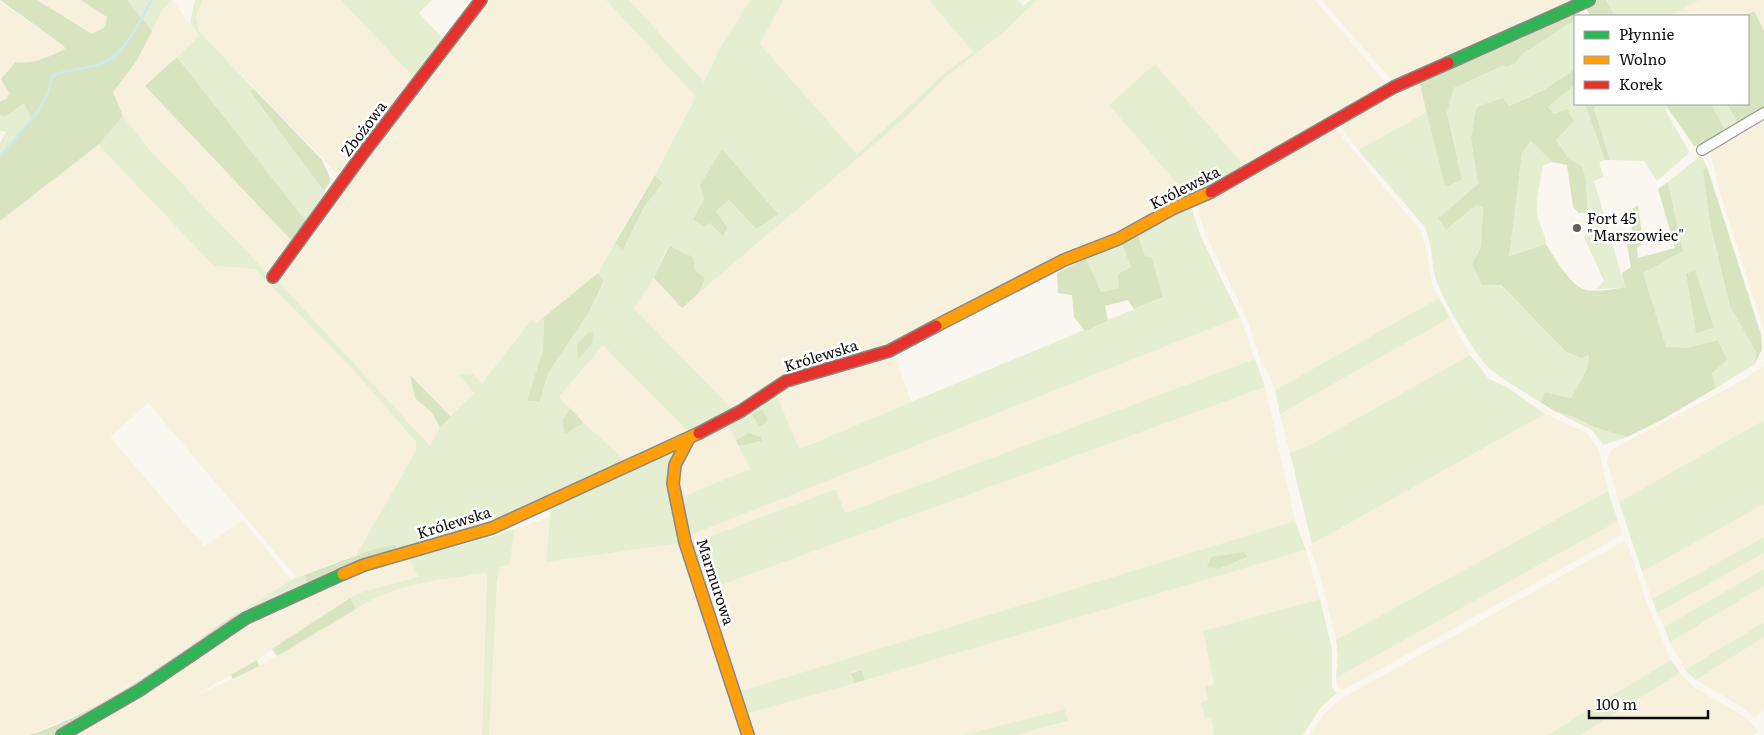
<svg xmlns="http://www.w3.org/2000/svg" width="1764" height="735" font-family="Literata,serif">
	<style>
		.farmland { fill: #f6f0dd }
		.green { fill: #e6eed1; fill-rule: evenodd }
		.forest { fill: #d8e4c0 }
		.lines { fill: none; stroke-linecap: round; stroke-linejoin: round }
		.stream { stroke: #c9eaf1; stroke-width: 2.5 }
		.street-casing { stroke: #93928f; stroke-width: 12 }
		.fast-casing { stroke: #8a8885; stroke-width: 14 }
		.slow-casing { stroke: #8a8885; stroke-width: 14 }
		.jam-casing { stroke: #8a8885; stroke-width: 14 }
		.street { stroke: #fefefd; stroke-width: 10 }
		.fast { stroke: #30b455; stroke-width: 11 }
		.slow { stroke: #ff9f0a; stroke-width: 11 }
		.jam { stroke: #e5322d; stroke-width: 11 }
		.poi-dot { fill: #5f5e5c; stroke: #fff; stroke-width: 2 }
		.labels { text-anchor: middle; stroke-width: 5; stroke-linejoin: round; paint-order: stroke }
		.street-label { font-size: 15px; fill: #0c0c0c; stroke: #fff }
		.poi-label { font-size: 15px; fill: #0c0c0c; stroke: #fff; text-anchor: start }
	</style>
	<rect width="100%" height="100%" fill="#faf7f0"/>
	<g class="farmland">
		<path d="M37 0H81L107 17 105 27 92 34Z"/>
		<path d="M172 0 199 36 146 86 291 240 273 279 150 150 123 116 113 92 136 62 162 10Z"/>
		<path d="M202 0H341L416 80 342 179 199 31 196 17Z"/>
		<path d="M486 0H606L696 97 674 144 636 205 598 273 536 323 532 320 481 383 458 374 474 393 451 417 410 376 415 398 432 413 440 427 430 446 278 281 311 226Z"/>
		<path d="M629 0H750L720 48 704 82Z"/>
		<path d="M783 0H929L973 52 946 72 857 154 760 44Z"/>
		<path d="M1037 0H1315L1387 84 1248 170 1155 64 1190 198 905 340 824 367 734 411 634 308 654 278 682 308 904 119 946 77 1005 31Z"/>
		<path d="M1321 0H1582L1397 83 1391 79Z"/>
		<path d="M1699 0H1764V31L1754 11 1744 16H1669Z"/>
		<path d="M0 2 64 46 65 49 41 60 24 64 7 98 0 102Z"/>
		<path d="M1419 81 1427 112 1358 150 1340 126 1342 121Z"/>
		<path d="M1764 122V330L1721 196 1710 152Z"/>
		<path d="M1335 128 1420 230 1425 244 1432 284 1439 298 1275 390 1266 368H1263L1246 316 1206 235 1200 217 1199 203Z"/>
		<path d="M98 145 214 266 255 269 355 372 416 442V451L356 555 296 577 148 403 110 437 204 546 243 520 291 580 252 604 165 663 88 709 30 735H0V221Z"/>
		<path d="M1240 317 1255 359 845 513 836 489 690 544 688 536Z"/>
		<path d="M1450 318 1470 355 1308 446 1290 453 1280 414Z"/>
		<path d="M603 344 690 433 628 463 584 423 559 397Z"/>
		<path d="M894 352 911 402 798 449 775 391Z"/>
		<path d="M1764 366V420L1619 502 1607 462 1609 453 1616 447 1729 388Z"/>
		<path d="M1265 387 1295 521 738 692 704 591Z"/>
		<path d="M1545 414 1587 433 1599 451 1608 491 1336 640 1320 575 1309 546Z"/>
		<path d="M727 422 751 469 680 498 679 465 690 446Z"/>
		<path d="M1764 504V537L1652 599 1642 572Z"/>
		<path d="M550 517 546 562 682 543 744 735H489L494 617 500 567 510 563 514 529Z"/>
		<path d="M1618 521 1622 532 1620 536 1345 689 1338 688 1336 678Z"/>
		<path d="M1624 541 1628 545 1647 604 1671 660 1547 735H1309L1323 715 1339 700Z"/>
		<path d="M1306 550 1320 599 1203 631 1214 684 1208 701 1201 703 1211 716 1214 735H1015L1067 722 1065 709 964 735H751L745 714Z"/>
		<path d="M1764 553V569L1664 627 1657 613Z"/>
		<path d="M409 559 418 577 365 591 350 598 257 660 193 697 259 666 371 599 390 590 434 581 487 573 482 735H70L247 624 349 577Z"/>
		<path d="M1764 586V622L1685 670 1670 642Z"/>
		<path d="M1764 637V711L1754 718 1742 707 1696 680Z"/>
		<path d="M1680 673 1695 688 1745 717 1759 731 1753 735H1580Z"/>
	</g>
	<g class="green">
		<path d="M127 0H172L162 10 152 31Z"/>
		<path d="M195 0H202L196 17 199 31 254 89 251 92 328 196 306 221 177 57 199 36 190 23Z"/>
		<path d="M341 0H432L419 13 447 42 416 80Z"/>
		<path d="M606 0H629L704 82 720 48 750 0H783L760 44 857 154 946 72 973 52 929 0H1018L1023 6 1030 0H1037L1005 31 946 77 904 119 699 293 705 278 695 270 693 257 668 246 654 278 634 308 734 411 690 433 603 345 559 397 570 408 562 421 565 434 584 423 628 463 491 525 398 552 396 546 356 555 416 451V442L355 372 255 269 214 266 98 145 123 116 150 150 273 279 278 281 430 446 440 427 474 393 458 374H473L482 383 532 319 536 323 544 317 543 350 528 401 540 402 548 373 589 312 604 282 598 273 615 243 623 250 644 207 663 183 655 175 696 97ZM722 149 756 229 729 200 716 211 727 227 723 237 710 223 693 219 704 199Z"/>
		<path d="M1606 0H1699L1669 16H1615Z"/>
		<path d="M1575 20V69L1542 91 1508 106 1503 99 1471 139 1478 184 1438 218 1446 230 1476 205 1483 207 1481 247 1472 264 1500 285 1565 351 1589 355 1587 369 1571 398 1545 392 1540 402C1523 391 1504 381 1489 368 1476 357 1444 301 1438 285 1430 264 1434 247 1424 226L1358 150 1427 112 1445 187 1462 180 1447 111 1454 88 1502 66 1507 67 1516 63 1522 54Z"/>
		<path d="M1155 64 1248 170 1190 198 1109 105Z"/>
		<path d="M1575 85V104H1585L1605 160 1599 162 1604 177 1594 181 1625 287 1595 290 1604 281 1584 237 1590 228 1586 179 1582 166 1569 159 1556 140 1554 114 1548 107Z"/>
		<path d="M24 102 31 118 0 154V143L6 132 0 131V115L4 117Z"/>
		<path d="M1599 104H1665L1668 109 1665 110 1689 151 1688 154 1657 181 1644 161 1610 160 1594 107Z"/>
		<path d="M1711 104H1727L1739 125 1726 131Z"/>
		<path d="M1531 141 1552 162 1543 166C1540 183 1534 205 1539 221 1542 229 1545 235 1546 244L1508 256 1522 153Z"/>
		<path d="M1699 157 1703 158 1707 167 1703 170 1710 224 1730 306 1756 352 1755 364 1716 388 1712 373 1718 340 1686 348H1666L1643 273 1683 250 1668 182ZM1686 274 1714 328 1713 329 1696 332Z"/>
		<path d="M1191 206 1201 237 1240 317 688 536 680 498 750 469 739 446 762 440 761 437 749 433 736 440 727 422 775 391 799 449 1163 297 1152 258 1145 257 1137 233Z"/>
		<path d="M1121 242 1131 267 1119 288 1101 292 1086 258Z"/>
		<path d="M1439 298 1450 318 1280 414 1275 390Z"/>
		<path d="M1470 355 1489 379 1507 387 1545 414 1312 544 1290 453 1308 446Z"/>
		<path d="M1255 359 1265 387 704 591 690 544 836 489 845 513Z"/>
		<path d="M1556 412 1574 417 1594 427 1627 437 1603 445 1592 430Z"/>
		<path d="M1764 420V504L1642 572 1619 502Z"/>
		<path d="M675 448 682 543 546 562 551 506Z"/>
		<path d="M1608 491 1618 521 1336 678 1338 655 1336 640Z"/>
		<path d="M1295 521 1306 550 865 680 862 670 851 672 855 683 745 714 738 692Z"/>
		<path d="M514 529 510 564 500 567 497 583 489 735H482L487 573C441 580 395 583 356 609L350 598 365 591 418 577 409 559 495 536Z"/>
		<path d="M1764 537V553L1657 613 1652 599Z"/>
		<path d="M1764 569V586L1670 642 1664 627Z"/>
		<path d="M304 575 307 584 239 621 236 614 296 577Z"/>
		<path d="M1320 599 1332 650V688L1337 693 1321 707 1303 735H1214L1211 717H1205L1201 703 1208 700 1205 687 1214 684 1203 631Z"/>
		<path d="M1764 622V637L1696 680 1685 670Z"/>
		<path d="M1671 660 1680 673 1580 735H1547Z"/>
		<path d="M1065 709 1068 721 1015 735H964Z"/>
	</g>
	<g class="forest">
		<path d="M0 0H37L92 34 105 27 107 17 81 0H127L152 31 136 62 113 92 123 116 98 145 0 221V154L31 118 24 103 4 117 0 115V102L7 98 9 93 1 79 16 62C33 65 50 56 65 49L64 46Z"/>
		<path d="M1595 0H1606L1615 16H1591L1583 5Z"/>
		<path d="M1573 10 1575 20 1522 54 1516 63 1507 67 1502 66 1454 88 1447 112 1462 180 1445 187 1419 81Z"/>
		<path d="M1754 11 1764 31V109L1739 125 1727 104H1748V16H1744Z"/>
		<path d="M177 57 306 221 291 240 145 86Z"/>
		<path d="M1575 69V85L1548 107 1554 114 1567 109 1574 121 1556 140 1569 159 1582 166 1586 179 1588 212 1579 213 1573 207 1567 165 1552 162 1531 141 1522 153 1509 256 1546 244C1553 256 1569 282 1581 288 1593 294 1612 289 1625 287L1622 273 1631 267 1627 245 1633 237 1629 211 1638 205 1643 244 1637 247 1638 258 1675 248 1658 189 1668 182 1683 251 1643 273 1666 347 1686 348 1718 340 1727 360 1712 373 1716 388 1660 421 1627 437 1594 427 1574 417 1556 412 1540 402 1545 392 1571 398 1587 369 1589 355 1581 358 1565 351 1501 285H1482L1472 264 1481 247 1483 207 1476 205 1446 230 1438 218 1478 184 1471 139 1476 109 1479 106 1503 98 1509 106 1542 91Z"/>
		<path d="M254 89 322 160 331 180 324 191 250 91Z"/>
		<path d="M1585 104H1599L1594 108 1610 160H1605Z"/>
		<path d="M1665 104H1711L1726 131 1702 145 1694 146Z"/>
		<path d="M722 149 778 214 756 229 729 200 716 211 727 227 723 237 710 223 704 227 693 219 704 199 700 185Z"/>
		<path d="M1707 167 1761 334 1762 349 1755 364 1756 352 1730 306 1710 224 1703 170Z"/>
		<path d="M655 175 663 183 644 207 623 250 615 243Z"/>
		<path d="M1137 233 1145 256 1152 258 1163 297 1134 309 1128 300 1105 306 1108 320 1085 331 1074 317 1072 295 1058 293 1057 273 1086 258 1101 292 1119 288 1118 274 1131 267 1121 242Z"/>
		<path d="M669 246 693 257 695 270 705 278 699 293 682 308 654 278Z"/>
		<path d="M1695 270 1714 328 1696 333 1686 274Z"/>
		<path d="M598 273 604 281 589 312 548 373 540 402 527 401 543 350 544 317Z"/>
		<path d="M589 332 593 333 592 343 578 360 577 344Z"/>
		<path d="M410 375 451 417 440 427 432 413 415 398Z"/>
		<path d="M570 408 584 423 565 434 562 421Z"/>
		<path d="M762 409 767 418 766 423 759 426 752 414Z"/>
		<path d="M749 433 761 437 762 441 739 446 736 440Z"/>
		<path d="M396 545 398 552 307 584 304 575 374 549Z"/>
		<path d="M1244 552 1247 557 1218 569 1207 567 1211 557Z"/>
		<path d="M350 598 356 609 277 656 272 649Z"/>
		<path d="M236 614 239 621 58 735H30C102 711 174 657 236 614Z"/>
		<path d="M257 660 259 666 233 679 231 675Z"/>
		<path d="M862 670 865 680 855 683 851 673Z"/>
	</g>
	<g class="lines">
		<path class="stream" d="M0 157 35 115 48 94 52 76C67 69 82 69 98 65 125 57 138 23 152 0"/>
		<defs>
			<path id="street" d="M1702 150 1764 113"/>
			<g id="fast">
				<path d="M1448 63 1589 0"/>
				<path d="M62 735 140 690 246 618 343 574"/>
			</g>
			<g id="slow">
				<path d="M936 326 1064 260 1118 239 1174 208 1211 192"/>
				<path d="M689 438 675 465 673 484 685 542 748 735"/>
				<path d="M343 574 364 565 492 528 699 433"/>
			</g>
			<g id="jam">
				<path d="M1211 192 1394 87 1448 63"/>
				<path d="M273 277 362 155 481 0"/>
				<path d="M699 433 741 411 786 381 889 351 936 326"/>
			</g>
		</defs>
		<use href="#street" class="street-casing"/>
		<use href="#fast" class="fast-casing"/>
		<use href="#slow" class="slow-casing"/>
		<use href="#jam" class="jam-casing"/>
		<use href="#street" class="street"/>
		<use href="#fast" class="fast"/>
		<use href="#slow" class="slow"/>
		<use href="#jam" class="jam"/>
	</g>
	<circle class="poi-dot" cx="1577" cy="228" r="5"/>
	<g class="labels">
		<g class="street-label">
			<text transform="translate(364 129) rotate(-53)" y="5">Zbożowa</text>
			<text transform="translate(1185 188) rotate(-27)" y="5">Królewska</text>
			<text transform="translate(821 356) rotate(-17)" y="5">Królewska</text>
			<text transform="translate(454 523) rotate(-17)" y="5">Królewska</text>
			<text transform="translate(715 582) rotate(72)" y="5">Marmurowa</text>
		</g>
		<g class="poi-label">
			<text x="1587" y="224">Fort 45<tspan x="1587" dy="17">"Marszowiec"</tspan></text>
		</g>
	</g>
	<rect x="1574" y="15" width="175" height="90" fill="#ffffff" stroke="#9e9e9e"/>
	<rect x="1584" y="31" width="25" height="8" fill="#30b455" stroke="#9e9e9e"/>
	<text x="1619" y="40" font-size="15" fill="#0c0c0c">Płynnie</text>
	<rect x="1584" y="56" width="25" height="8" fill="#ff9f0a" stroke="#9e9e9e"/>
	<text x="1619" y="65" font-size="15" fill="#0c0c0c">Wolno</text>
	<rect x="1584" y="81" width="25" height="8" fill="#e5322d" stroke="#9e9e9e"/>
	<text x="1619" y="90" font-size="15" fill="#0c0c0c">Korek</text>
	<path d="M1589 710v8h119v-8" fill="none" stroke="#0c0c0c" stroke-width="2.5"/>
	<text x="1596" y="710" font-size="15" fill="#0c0c0c" stroke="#ffffff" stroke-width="4" paint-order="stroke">100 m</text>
</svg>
